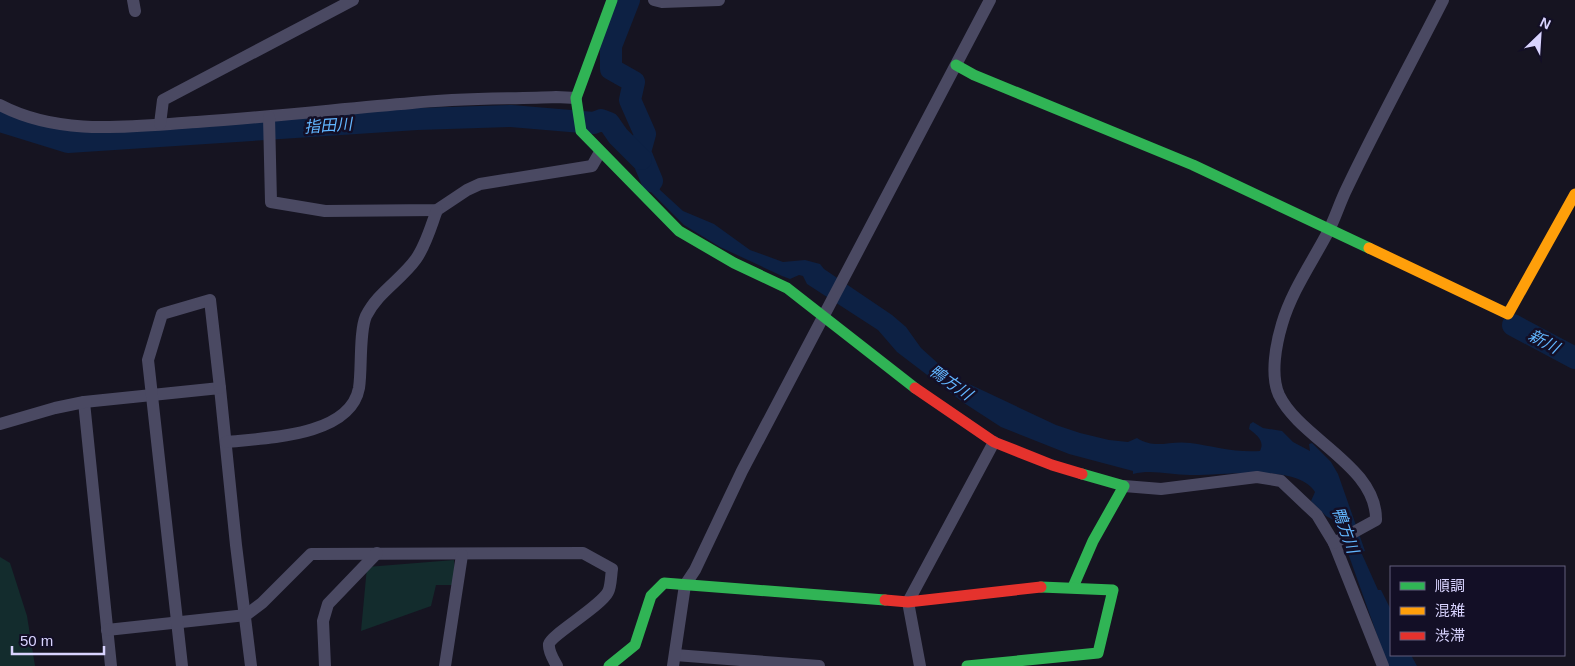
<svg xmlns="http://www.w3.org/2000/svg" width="1575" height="666" font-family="Helvetica,'Noto Sans JP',sans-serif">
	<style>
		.green { fill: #132c2d }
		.water { fill: #0d2144 }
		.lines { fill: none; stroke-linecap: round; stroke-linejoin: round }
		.river { stroke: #0d2144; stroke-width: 22 }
		.street { stroke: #4a4962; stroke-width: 12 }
		.fast { stroke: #30b455; stroke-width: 11 }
		.slow { stroke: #ff9f0a; stroke-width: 11 }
		.jam { stroke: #e5322d; stroke-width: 11 }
		.labels { text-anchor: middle; stroke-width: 5; stroke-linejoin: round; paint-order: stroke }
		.water-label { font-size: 16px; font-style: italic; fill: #62b6ff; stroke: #130f26 }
	</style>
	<rect width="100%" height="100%" fill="#161421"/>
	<g class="green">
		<path d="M0 557 10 563 27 616 35 666H0Z"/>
		<path d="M454 560 456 585H436L431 606 361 631 367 567Z"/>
	</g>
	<path class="water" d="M644 152 647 164 655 174 660 190 683 211 714 224 750 250 783 262 805 260 820 264 824 269 892 315 906 327 921 348 952 376 1056 425 1080 433 1109 440 1128 442 1137 438C1156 450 1169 440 1190 443 1213 446 1236 453 1260 451 1265 441 1257 435 1249 429L1250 424 1253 422 1263 428 1282 431 1293 442 1310 451 1309 444 1312 443 1331 462 1338 474 1365 551 1361 552 1378 590H1381L1391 610V655H1411L1417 666H1388L1337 522 1326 516 1311 501 1315 492C1298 463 1219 476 1190 475 1170 475 1152 469 1133 474V471L1069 454 1001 427 964 403 897 352 878 330 807 284 803 276 799 275 790 279 782 276 720 247 684 225 651 192 635 157Z"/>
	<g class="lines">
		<g class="river">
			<path d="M629 0 611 46V69L634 82 630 100 645 134 640 152 652 181"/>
			<path d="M0 121 68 142 417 119 511 116 594 123 601 120 609 123 618 136 641 159"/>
			<path d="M1513 325 1575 358"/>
		</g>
		<g class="street">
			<path d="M133 0 135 11"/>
			<path d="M654 0 662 2 719 0"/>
			<path d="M0 105C61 137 131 126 197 122 269 117 341 109 412 103 460 98 509 99 556 97L576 98"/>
			<path d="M269 117 271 202 325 211 437 210 467 190 480 184 592 166 600 152"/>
			<path d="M160 124 163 100 353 0"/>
			<path d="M84 402 111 666"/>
			<path d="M0 424 55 408 84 402 220 388 236 545 251 666"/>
			<path d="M226 442C264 438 350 437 359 388 362 369 359 332 366 316 378 292 401 280 416 259 426 245 431 226 437 210"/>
			<path d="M1124 486 1161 489 1257 477 1281 481 1317 515 1334 543 1383 666"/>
			<path d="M1334 543 1376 520C1377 466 1300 439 1279 395 1270 375 1276 344 1282 324 1292 290 1313 261 1329 230 1336 216 1340 202 1347 188 1377 125 1411 63 1443 0"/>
			<path d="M107 630 246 615 262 603 311 554 583 553 612 569C611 575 611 587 608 592 601 606 551 635 549 644 548 652 554 660 557 666"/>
			<path d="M675 655 819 666"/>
			<path d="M182 666 148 360 162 314 210 300 220 388"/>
			<path d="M325 666 323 621 328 604 377 553"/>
			<path d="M445 666 462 555"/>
			<path d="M673 666 685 585 695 570 742 471 990 0"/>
			<path d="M920 666 908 602 994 442"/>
		</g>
		<g class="fast">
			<path d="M612 0 576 98 581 131 679 231 734 263 787 288 915 388"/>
			<path d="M956 65 974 75 1193 165 1369 248"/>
			<path d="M1073 587 1093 541 1124 486 1082 474"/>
			<path d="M609 666 635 645 651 596 664 583 885 600"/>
			<path d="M967 666 1098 653 1113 590 1041 587"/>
		</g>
		<path class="slow" d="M1369 248 1508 314 1575 194"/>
		<g class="jam">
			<path d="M915 388 994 442 1052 465 1082 474"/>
			<path d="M885 600 908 602 1041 587"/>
		</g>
	</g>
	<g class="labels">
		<g class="water-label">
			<text transform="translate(328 125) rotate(-4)" y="6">指田川</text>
			<text transform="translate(1544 341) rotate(28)" y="6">新川</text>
			<text transform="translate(951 382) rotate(35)" y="6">鴨方川</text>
			<text transform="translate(1346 530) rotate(70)" y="6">鴨方川</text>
		</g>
	</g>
	<rect x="1390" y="566" width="175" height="90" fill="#130f26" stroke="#625e7d"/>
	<rect x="1400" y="582" width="25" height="8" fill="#30b455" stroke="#625e7d"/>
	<text x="1435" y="591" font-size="15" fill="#d9d4ff">順調</text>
	<rect x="1400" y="607" width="25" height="8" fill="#ff9f0a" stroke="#625e7d"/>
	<text x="1435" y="616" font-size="15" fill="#d9d4ff">混雑</text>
	<rect x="1400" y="632" width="25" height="8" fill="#e5322d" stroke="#625e7d"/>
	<text x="1435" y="641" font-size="15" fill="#d9d4ff">渋滞</text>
	<g transform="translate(1540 35) rotate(25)" stroke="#130f26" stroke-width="4" paint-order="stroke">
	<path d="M0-4L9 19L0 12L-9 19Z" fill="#d9d4ff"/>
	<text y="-8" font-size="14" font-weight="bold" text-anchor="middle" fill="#d9d4ff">N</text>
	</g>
	<path d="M12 646v8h92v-8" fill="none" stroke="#d9d4ff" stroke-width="2.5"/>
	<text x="20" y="646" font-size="15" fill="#d9d4ff" stroke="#130f26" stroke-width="4" paint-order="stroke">50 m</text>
</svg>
